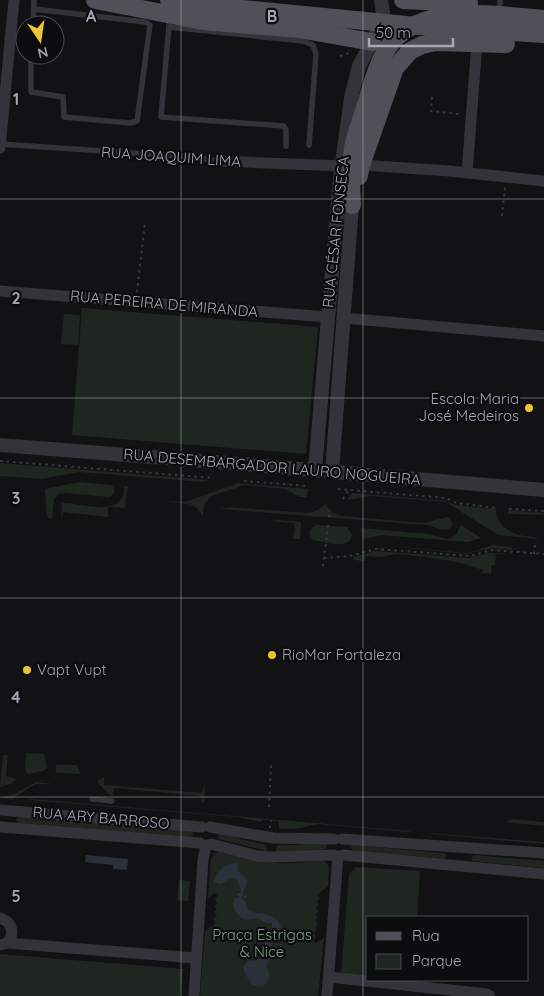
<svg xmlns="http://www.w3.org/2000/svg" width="544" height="996" font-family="Quicksand,sans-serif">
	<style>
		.green { fill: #1f2620 }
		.water { fill: #2b3139 }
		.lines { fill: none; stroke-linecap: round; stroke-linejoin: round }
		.path { stroke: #393a40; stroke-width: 2; stroke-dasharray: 2.5 4; stroke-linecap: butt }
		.service { stroke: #333439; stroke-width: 5.5 }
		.minor { stroke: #333439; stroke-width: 11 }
		.tertiary { stroke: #333439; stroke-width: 14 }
		.primary { stroke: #4f5058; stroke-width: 18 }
		.grid { fill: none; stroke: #a4a7b4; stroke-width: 1; stroke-opacity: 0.55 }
		.poi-dot { fill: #edc431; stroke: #0d0d0f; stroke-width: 2 }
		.labels { text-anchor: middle; stroke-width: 4.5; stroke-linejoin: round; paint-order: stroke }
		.street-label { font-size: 15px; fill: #a4a7b4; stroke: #0d0d0f }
		.poi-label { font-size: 15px; fill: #a4a7b4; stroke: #0d0d0f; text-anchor: start }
		.park-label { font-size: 15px; fill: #7b9f82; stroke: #0d0d0f }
		.grid-label { font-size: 16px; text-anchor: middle; font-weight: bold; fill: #a4a7b4; stroke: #0d0d0f; stroke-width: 4.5; stroke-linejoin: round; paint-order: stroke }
	</style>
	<rect width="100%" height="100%" fill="#121214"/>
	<g class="green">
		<path d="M82 308 318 327 306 454 72 435Z"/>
		<path d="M64 314 80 315 78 345 61 344Z"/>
		<path d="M0 463 209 480 203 482 80 472 41 479 0 476Z"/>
		<path d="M79 482 111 485 114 488V494L109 497 65 493 58 494 54 499 52 518H48C45 511 46 498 45 489Z"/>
		<path d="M238 483 309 489 306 497H300L285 489 245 485 211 496 204 505 203 515H201C197 500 180 505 169 501L185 502Z"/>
		<path d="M124 486H129L127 490 125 508 108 507V517L63 512 61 520 62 503C82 503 126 519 124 486Z"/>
		<path d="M352 493 446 501 456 505 496 509C495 523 507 531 519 535 526 537 534 536 539 539L498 535 446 502 371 496 347 500Z"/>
		<path d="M325 504 333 513 342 516 423 523 448 517C450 519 452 520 452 524 451 536 433 526 427 525L220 509 229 507 309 513 318 510Z"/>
		<path d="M508 510 544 513V515L508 514Z"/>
		<path d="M277 520 301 522 300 539H293L295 523 271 521Z"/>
		<path d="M317 525 347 527 352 534C350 551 325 542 313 540 308 534 309 527 317 525Z"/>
		<path d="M461 525 481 538 468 542 381 535 363 539 361 528 429 534 448 539 456 535Z"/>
		<path d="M379 545 467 553 479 550 492 545 512 547V550L492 548 467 554Z"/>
		<path d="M375 551 469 558 488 553 509 554H496L495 565H492L491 574 483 573V570L457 562 426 557 396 554 382 557 366 556 365 561 354 560 353 557Z"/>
		<path d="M26 753 44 754 47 768 43 771 28 774 25 770Z"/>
		<path d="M3 755H8L6 776 17 779 10 784 0 787Z"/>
		<path d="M57 765H77L81 774 56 773V767Z"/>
		<path d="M104 777V785L202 793 205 784 204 802 201 803 202 796 114 788 113 796 110 795 98 783V780Z"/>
		<path d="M36 782 53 784H35L12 799 1 798 14 794Z"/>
		<path d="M32 799 410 831 409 832 317 824 301 828 279 829V821L263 820 262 822 237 817 28 800Z"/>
		<path d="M19 816 191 831 194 834 191 837 19 823 16 820Z"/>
		<path d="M512 819 544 822V826L506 822Z"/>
		<path d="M223 833 244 840 267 845V851L219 839 218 835Z"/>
		<path d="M430 833 544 842V844L432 834Z"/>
		<path d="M323 842 327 843 326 849 305 851 276 852 277 845H296Z"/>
		<path d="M352 845 444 853 447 855 444 859 354 851 351 848Z"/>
		<path d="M220 851C245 858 270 865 297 863 307 863 322 856 329 866L328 886 317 895 320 898 317 901 319 904 316 908 319 911 315 914 318 917 315 920 318 924 315 927 317 930 314 933 316 937 313 940 316 943 324 938 318 996H200L205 931 216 923 213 919 217 916 214 912 217 909 214 906 217 903 215 899 218 896 215 893 208 898 211 859 215 853Z"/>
		<path d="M474 855 544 861V868L473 861 471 858Z"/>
		<path d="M356 867 420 871 417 917H368V976L341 974 349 874Z"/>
		<path d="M179 880 190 881 188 901 177 900Z"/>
		<path d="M0 954 183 969 180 996H0Z"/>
	</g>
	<g class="water">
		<path d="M86 855 128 859 127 870 113 869V865L85 862Z"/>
		<path d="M238 863 237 870C254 884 246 879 242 897L246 902 247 909C258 917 274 910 281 926L277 935 270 938 272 944 270 951 272 957 266 966 270 976 267 983 262 986 252 985 244 972 243 967 248 961 258 960 264 957 265 945 262 936 263 933 272 930V923H266L257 918 246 920C237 916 230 908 235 898L239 897 241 890 237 879 231 878 220 884 214 882C216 870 227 863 238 863Z"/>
	</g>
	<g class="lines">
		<g class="path">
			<path d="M340 56 350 53"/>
			<path d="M432 97 431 111 459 114"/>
			<path d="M502 216 505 187"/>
			<path d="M137 292 145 222"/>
			<path d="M0 461 214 478"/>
			<path d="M244 481 309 486"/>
			<path d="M338 489 446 498 456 503 497 508"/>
			<path d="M343 499 349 490"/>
			<path d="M509 509 544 511"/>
			<path d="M329 517 331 511"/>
			<path d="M534 554 535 544"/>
			<path d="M324 558 350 556 376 549 470 556 492 550 544 554"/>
			<path d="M323 566 328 525"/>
			<path d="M269 807 271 765"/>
			<path d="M270 828 271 820"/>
			<path d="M238 894 246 897"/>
		</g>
		<g class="service">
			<path d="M500 5V0"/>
			<path d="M33 25 34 0"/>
			<path d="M169 25 161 117 284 126 286 130V146"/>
			<path d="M169 27 303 41 313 45 316 54 309 145"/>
			<path d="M31 55V92L63 97 64 117 130 123 137 121 150 25 145 22 34 9"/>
			<path d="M0 144 192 157 219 161"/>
			<path d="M92 799 112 801"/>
		</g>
		<g class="minor">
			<path d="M0 148 14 0"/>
			<path d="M219 161 342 166"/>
			<path d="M361 165 450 171 544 181"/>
			<path d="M467 173 477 42"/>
			<path d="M0 291 328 317"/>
			<path d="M344 318 544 336"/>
			<path d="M0 810 202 827"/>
			<path d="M0 827 200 843"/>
			<path d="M210 827 273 838 334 839"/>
			<path d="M342 839 544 853"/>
			<path d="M211 844 257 856 271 857 334 855"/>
			<path d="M343 855 544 874"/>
			<path d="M0 918 8 922C15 932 12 943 0 945"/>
			<path d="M7 943 196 958"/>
			<path d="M329 977 487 994 490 996"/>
			<path d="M194 996 203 860 206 845"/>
			<path d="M327 996 338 856"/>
		</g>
		<g class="tertiary">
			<path d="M0 445 241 464 544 490"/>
			<path d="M315 470 340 178 351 98 359 66 381 25 383 13 381 0"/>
			<path d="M332 472 352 205"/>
		</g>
		<g class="primary">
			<path d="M95 0 203 21 299 29 372 42"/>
			<path d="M169 0 191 4 406 25 544 34"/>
			<path d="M403 0 469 3"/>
			<path d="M359 176 361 165 395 68 410 51 422 45 436 42 506 44"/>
			<path d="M352 205C351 187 350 167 353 148 356 132 363 116 367 101 372 85 376 68 384 54 413 0 492 15 544 19"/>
		</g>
	</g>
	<path class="grid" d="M181 0V996M363 0V996M0 199H544M0 398H544M0 598H544M0 797H544"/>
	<g class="poi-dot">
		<circle cx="529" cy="408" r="5"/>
		<circle cx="272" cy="655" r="5"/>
		<circle cx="27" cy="670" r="5"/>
	</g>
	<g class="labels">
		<g class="street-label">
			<text transform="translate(171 157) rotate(4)" y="5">RUA JOAQUIM LIMA</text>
			<text transform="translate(336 232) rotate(-84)" y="5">RUA CÉSAR FONSECA</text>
			<text transform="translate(164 304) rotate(5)" y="5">RUA PEREIRA DE MIRANDA</text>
			<text transform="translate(272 467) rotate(5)" y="5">RUA DESEMBARGADOR LAURO NOGUEIRA</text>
			<text transform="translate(101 818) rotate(5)" y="5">RUA ARY BARROSO</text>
		</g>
		<g class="poi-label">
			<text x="519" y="404" text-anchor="end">Escola Maria<tspan x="519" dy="17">José Medeiros</tspan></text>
			<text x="282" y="660">RioMar Fortaleza</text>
			<text x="37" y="675">Vapt Vupt</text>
		</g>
		<g class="park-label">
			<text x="262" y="940">Praça Estrigas<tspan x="262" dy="17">&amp; Nice</tspan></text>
		</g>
	</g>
	<g class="grid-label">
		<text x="91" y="22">A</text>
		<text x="272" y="22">B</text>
		<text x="16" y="105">1</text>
		<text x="16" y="304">2</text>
		<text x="16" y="504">3</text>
		<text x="16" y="703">4</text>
		<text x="16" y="902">5</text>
	</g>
	<rect x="366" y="916" width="162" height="65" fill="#0d0d0f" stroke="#494b51"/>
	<rect x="376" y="932" width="25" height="8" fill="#4f5058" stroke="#494b51"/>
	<text x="412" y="941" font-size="15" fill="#a4a7b4">Rua</text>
	<rect x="376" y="954" width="25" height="15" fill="#1f2620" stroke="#494b51"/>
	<text x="412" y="966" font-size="15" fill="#a4a7b4">Parque</text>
	<g transform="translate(40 40) rotate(167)"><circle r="24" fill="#0d0d0f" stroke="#494b51"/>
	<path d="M0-4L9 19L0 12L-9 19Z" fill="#edc431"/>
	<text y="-8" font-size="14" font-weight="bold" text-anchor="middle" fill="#a4a7b4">N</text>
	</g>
	<path d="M369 38v8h84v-8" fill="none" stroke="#a4a7b4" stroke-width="2.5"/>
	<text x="376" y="38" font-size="15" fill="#a4a7b4" stroke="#0d0d0f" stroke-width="4" paint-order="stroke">50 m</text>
</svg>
